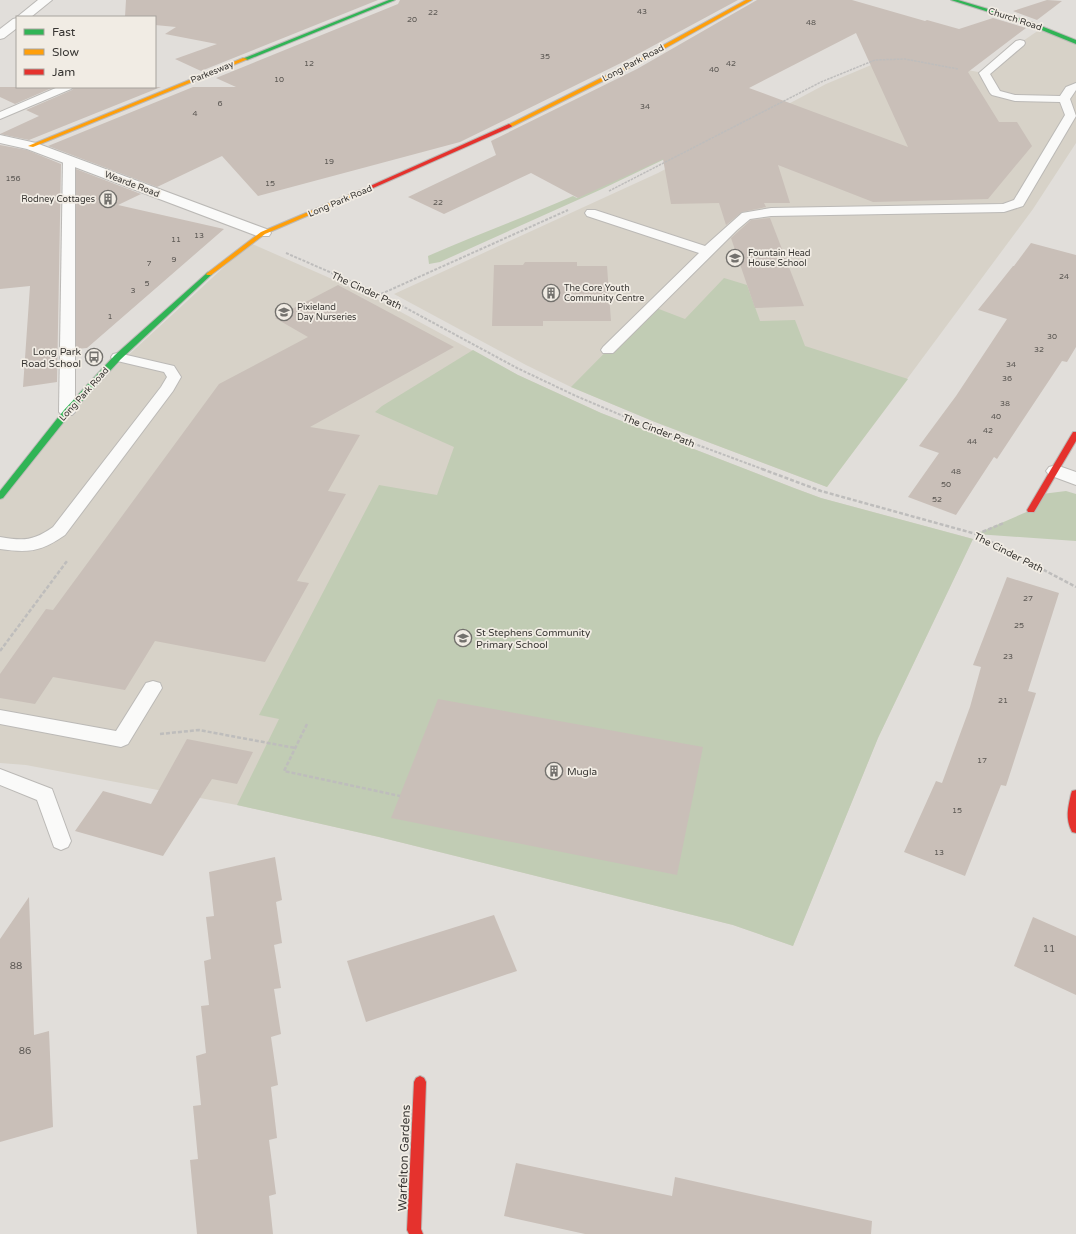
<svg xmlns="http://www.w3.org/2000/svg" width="1076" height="1234" font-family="'Varela Round',sans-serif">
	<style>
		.built { fill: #d7d2c8 }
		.green { fill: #c1ccb4 }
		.building { fill: #c9bfb8; fill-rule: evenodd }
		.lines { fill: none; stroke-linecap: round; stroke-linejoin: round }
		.lane-casing { stroke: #bbb9b6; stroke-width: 2 }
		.street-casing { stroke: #bbb9b6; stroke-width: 2 }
		.fast-casing { stroke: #bbb9b6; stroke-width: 2 }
		.slow-casing { stroke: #bbb9b6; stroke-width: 2 }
		.jam-casing { stroke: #bbb9b6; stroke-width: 2 }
		.path-far2 { stroke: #bebdbc; stroke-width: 1.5; stroke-dasharray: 2.5 1; stroke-linecap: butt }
		.path-far1 { stroke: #bebdbc; stroke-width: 2; stroke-dasharray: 3 1.5; stroke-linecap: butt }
		.path { stroke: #bebdbc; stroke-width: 2.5; stroke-dasharray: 4 2; stroke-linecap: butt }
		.lane { fill: #fafaf9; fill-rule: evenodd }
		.street { fill: #fafaf9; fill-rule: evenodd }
		.fast { fill: #30b455; fill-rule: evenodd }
		.slow { fill: #ff9f0a; fill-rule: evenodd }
		.jam { fill: #e5322d; fill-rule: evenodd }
		.labels { text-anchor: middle; stroke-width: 3.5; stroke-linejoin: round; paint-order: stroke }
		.number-label { font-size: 8px; fill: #5c5854 }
		.far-street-label { font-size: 9px; fill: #383633; stroke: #f1ece4 }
		.far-poi-label { font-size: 9px; fill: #383633; stroke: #f1ece4; text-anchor: start }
		.street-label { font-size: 10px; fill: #383633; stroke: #f1ece4 }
		.poi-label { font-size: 10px; fill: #383633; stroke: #f1ece4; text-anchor: start }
		.near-number-label { font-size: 10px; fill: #5c5854 }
		.near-street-label { font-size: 12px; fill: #383633; stroke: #f1ece4 }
	</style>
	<rect width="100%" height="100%" fill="#e1deda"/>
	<g class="built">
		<path d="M1042 28 1076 42V143L1033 209 827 487 655 422 571 387 526 365 394 294 658 173 826 84 876 63 905 59 984 73 1020 43Z"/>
		<path d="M250 243 373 297 518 375 601 413 794 488 821 498 973 539 878 738 793 946 733 925 379 837 237 805 26 765 0 763V498L71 408Z"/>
	</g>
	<g class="green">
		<path d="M674 149 669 157 602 189 440 262 429 264 428 256C476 235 525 217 573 196L577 198Z"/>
		<path d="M724 278 747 285 760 321 795 320 805 346 908 379 827 487 655 422 571 387 651 306 685 319Z"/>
		<path d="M473 350 518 375 601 413 794 488 821 498 973 539 878 738 793 946 733 925 379 837 237 805 279 719 259 715 379 485 437 495 454 447 375 412 382 406Z"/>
		<path d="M1066 491 1076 494V541L976 534 1031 510 1042 494Z"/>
	</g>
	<g class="building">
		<path d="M126 0H378L201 71 175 59 217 44 165 34 176 27 155 25V17H125Z"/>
		<path d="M400 0H738L625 61 460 142 258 196 222 156 157 187 48 146 193 87H236L216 78 398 4Z"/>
		<path d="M757 0H852L925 21 927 20 959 29 993 18 1026 28 968 72 999 122H1017L1032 146 988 199 873 202 778 165 790 203H764L766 207 742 212 726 225 719 203 671 204 663 159 578 198 531 173 444 214 408 197 496 155 491 141 637 69ZM856 33 908 147 749 88Z"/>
		<path d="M1047 0 1062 1 1037 20 1013 11Z"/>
		<path d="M0 87H54L15 104 0 97Z"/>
		<path d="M74 87H161L29 140 0 134 39 116 26 110 72 90Z"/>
		<path d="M0 145 27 150 61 164 57 382 23 387 30 286 0 289Z"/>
		<path d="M76 169 141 194 118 205 224 229 87 348 76 349Z"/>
		<path d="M770 218 804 306 755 308 731 238 751 220Z"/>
		<path d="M1031 243 1076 255V347L1067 362 1062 361 997 459 994 457 956 515 908 497 939 453 919 446 956 396 1007 319 978 310 1013 266H1014Z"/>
		<path d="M525 262H577V266H607L611 321H543V326H492L494 265H523Z"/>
		<path d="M338 285 454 347 310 427 360 435 328 491 346 494 297 581 309 583 265 662 155 641 125 690 53 677 35 704 0 698V674L46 609 53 610 219 384 308 337 275 318Z"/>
		<path d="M1007 577 1059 593 1028 691 1036 693 1006 786 1001 785 965 876 904 852 936 781 942 783 970 707 981 667 973 665Z"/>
		<path d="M438 699 703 747 677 875 391 818Z"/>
		<path d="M187 739 253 752 237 784 212 779 163 856 75 831 103 791 151 804Z"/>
		<path d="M275 857 282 900 276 902 282 943 274 945 281 988 274 989 281 1034 271 1037 278 1085 271 1087 277 1138 269 1140 276 1194 269 1196 273 1234H197L190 1160 198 1159 193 1106 201 1105 196 1056 206 1053 201 1006 209 1005 204 961 211 959 206 917 214 916 209 872Z"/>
		<path d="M29 897 34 1035 49 1031 53 1127 0 1142V939Z"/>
		<path d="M494 915 517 971 366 1022 347 961Z"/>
		<path d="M1033 917 1076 936V995L1014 966Z"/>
		<path d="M516 1163 672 1196 675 1177 872 1221 871 1234H585L504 1216Z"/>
	</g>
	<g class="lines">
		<defs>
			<g id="lane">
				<path d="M1020 40 1024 41 1025 43 1024 45 990 74 1000 91 1015 95 1060 96 1066 87 1076 83V90L1070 99 1076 116 1023 206 1004 212 771 216 750 219 737 230 613 353H603L601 350 603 347 699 253 587 216 585 213 587 210H595L705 246 742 213 771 208 1003 204 1014 200 1065 115 1060 102 1015 101 992 95 990 93 979 73 1016 41Z"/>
				<path d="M58 87H73L71 89 0 119V112Z"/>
				<path d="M69 156 75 160V412L72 415H62L59 412 63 160Z"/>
				<path d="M118 353 174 366 181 377 173 391 65 535C41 552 28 553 0 549V537C24 541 33 541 53 527L161 387 167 377 164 372 113 360 111 357 113 354Z"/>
				<path d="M153 681 160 683 162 688 128 744 121 747 0 724V710L116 731 146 683Z"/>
				<path d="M0 769 52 789 71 841 68 847 61 850 54 847 37 800 0 785Z"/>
			</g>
			<g id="street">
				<path d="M38 0H52L31 17H17Z"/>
				<path d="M17 18V28L4 38 0 39V29L13 19Z"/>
				<path d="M0 135 36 143 269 230 271 233 269 236H257L27 149 0 143Z"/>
				<path d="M1056 465 1076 472V485L1049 475 1046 471 1049 467Z"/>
			</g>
			<g id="fast">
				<path d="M389 0H395L247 60 242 59Z"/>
				<path d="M951 0H958L1031 22 1076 40V44L1027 24Z"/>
				<path d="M209 272 212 274 211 275 121 359 70 414 3 498 0 499V491L64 410 115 355 207 273Z"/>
			</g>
			<g id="slow">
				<path d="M746 0H752L633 66 511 127 506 126 629 64Z"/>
				<path d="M243 58 248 59 33 147 28 146Z"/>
				<path d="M360 190 365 191 265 234 211 275H207L206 274 261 232Z"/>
			</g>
			<g id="jam">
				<path d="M509 124 512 126 511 127 364 192 359 191Z"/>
				<path d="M1073 432H1076V441L1034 512H1028L1027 510Z"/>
				<path d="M1076 790V833L1072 832C1065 818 1068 808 1071 794L1072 791Z"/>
				<path d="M420 1076 424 1078 426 1082 421 1229 423 1234H409L407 1230 414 1082 416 1078Z"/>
			</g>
		</defs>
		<use href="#lane" class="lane-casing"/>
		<use href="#street" class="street-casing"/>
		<use href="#fast" class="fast-casing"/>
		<use href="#slow" class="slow-casing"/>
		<use href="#jam" class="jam-casing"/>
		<path class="path-far2" d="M609 191 821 82 875 60 905 59 958 69"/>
		<g class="path-far1">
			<path d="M286 253 380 294 517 368 576 396 649 427 765 470"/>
			<path d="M381 294 568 210"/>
		</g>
		<g class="path">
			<path d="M762 469 821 491 976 534 1076 587"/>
			<path d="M977 534 1004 523"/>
			<path d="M0 651 67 561"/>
			<path d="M307 724 284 771 400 796"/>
			<path d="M160 734 199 730 295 748"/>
		</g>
		<use href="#lane" class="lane"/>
		<use href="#street" class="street"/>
		<use href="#fast" class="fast"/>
		<use href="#slow" class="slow"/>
		<use href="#jam" class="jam"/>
	</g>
	<defs>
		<symbol id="building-ring" viewBox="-11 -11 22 22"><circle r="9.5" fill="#f1ece4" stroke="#73716d" stroke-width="1.5"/><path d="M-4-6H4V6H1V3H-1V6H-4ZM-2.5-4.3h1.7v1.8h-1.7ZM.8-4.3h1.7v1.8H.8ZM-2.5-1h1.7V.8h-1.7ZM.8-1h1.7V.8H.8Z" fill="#73716d"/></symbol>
		<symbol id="school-ring" viewBox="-11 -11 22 22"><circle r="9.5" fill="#f1ece4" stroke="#73716d" stroke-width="1.5"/><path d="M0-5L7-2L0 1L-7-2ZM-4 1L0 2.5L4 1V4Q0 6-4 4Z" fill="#73716d"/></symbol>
		<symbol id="bus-ring" viewBox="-11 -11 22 22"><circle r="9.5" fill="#f1ece4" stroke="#73716d" stroke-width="1.5"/><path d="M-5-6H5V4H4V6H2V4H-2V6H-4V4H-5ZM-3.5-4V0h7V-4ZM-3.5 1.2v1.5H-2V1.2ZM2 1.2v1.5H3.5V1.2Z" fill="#73716d"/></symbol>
	</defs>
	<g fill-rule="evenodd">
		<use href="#building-ring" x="98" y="189" width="20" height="20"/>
		<use href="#school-ring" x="725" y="248" width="20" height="20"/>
		<use href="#building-ring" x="541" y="283" width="20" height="20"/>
		<use href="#school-ring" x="274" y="302" width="20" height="20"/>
		<use href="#bus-ring" x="84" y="347" width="20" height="20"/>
		<use href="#school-ring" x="453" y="628" width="20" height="20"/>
		<use href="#building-ring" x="544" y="761" width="20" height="20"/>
	</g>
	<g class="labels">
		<g class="number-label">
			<text x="642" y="14">43</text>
			<text x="433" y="15">22</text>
			<text x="412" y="22">20</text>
			<text x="811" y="25">48</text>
			<text x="545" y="59">35</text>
			<text x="309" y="66">12</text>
			<text x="731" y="66">42</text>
			<text x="714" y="72">40</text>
			<text x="279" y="82">10</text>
			<text x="220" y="106">6</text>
			<text x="645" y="109">34</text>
			<text x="195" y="116">4</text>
			<text x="329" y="164">19</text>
			<text x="13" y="181">156</text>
			<text x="270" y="186">15</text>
			<text x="438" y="205">22</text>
			<text x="199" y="238">13</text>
			<text x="176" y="242">11</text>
			<text x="174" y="262">9</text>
			<text x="149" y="266">7</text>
			<text x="1064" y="279">24</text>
			<text x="147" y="286">5</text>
			<text x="133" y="293">3</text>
			<text x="110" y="319">1</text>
			<text x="1052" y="339">30</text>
			<text x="1039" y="352">32</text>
			<text x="1011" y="367">34</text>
			<text x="1007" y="381">36</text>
			<text x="1005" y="406">38</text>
			<text x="996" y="419">40</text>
			<text x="988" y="433">42</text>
			<text x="972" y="444">44</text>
			<text x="956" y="474">48</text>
			<text x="946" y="487">50</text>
			<text x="937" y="502">52</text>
			<text x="1028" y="601">27</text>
			<text x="1019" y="628">25</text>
			<text x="1008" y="659">23</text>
			<text x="1003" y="703">21</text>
			<text x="982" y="763">17</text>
			<text x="957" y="813">15</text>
			<text x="939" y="855">13</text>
		</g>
		<g class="far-street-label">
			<text transform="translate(1015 19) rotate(18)" y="3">Church Road</text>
			<text transform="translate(633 63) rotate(-28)" y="3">Long Park Road</text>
			<text transform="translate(212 72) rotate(-22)" y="3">Parkesway</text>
			<text transform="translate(132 184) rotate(21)" y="3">Wearde Road</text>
			<text transform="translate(340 201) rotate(-23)" y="3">Long Park Road</text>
			<text transform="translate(84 394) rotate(-48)" y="3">Long Park Road</text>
		</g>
		<g class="far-poi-label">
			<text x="95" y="202" text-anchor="end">Rodney Cottages</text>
			<text x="748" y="256">Fountain Head<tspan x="748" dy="10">House School</tspan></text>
			<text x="564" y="291">The Core Youth<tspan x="564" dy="10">Community Centre</tspan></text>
			<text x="297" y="310">Pixieland<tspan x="297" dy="10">Day Nurseries</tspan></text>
		</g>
		<g class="street-label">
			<text transform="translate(367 290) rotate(25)" y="4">The Cinder Path</text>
			<text transform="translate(659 430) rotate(21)" y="4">The Cinder Path</text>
			<text transform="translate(1009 552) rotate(27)" y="4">The Cinder Path</text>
		</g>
		<g class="poi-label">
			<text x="81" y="355" text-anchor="end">Long Park<tspan x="81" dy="12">Road School</tspan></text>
			<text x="476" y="636">St Stephens Community<tspan x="476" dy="12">Primary School</tspan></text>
			<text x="567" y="775">Mugla</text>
		</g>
		<g class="near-number-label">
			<text x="1049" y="952">11</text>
			<text x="16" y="969">88</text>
			<text x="25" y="1054">86</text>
		</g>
		<g class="near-street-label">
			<text transform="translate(404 1158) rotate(-88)" y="4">Warfelton Gardens</text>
		</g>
	</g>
	<rect x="16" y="16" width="140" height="72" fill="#f1ece4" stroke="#a7a39d"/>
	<rect x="24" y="29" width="20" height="6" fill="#30b455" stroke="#a7a39d"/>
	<text x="52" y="36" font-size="12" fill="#383633">Fast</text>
	<rect x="24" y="49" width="20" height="6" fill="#ff9f0a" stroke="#a7a39d"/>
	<text x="52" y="56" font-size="12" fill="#383633">Slow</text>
	<rect x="24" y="69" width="20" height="6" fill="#e5322d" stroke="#a7a39d"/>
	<text x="52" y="76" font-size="12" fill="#383633">Jam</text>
</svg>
